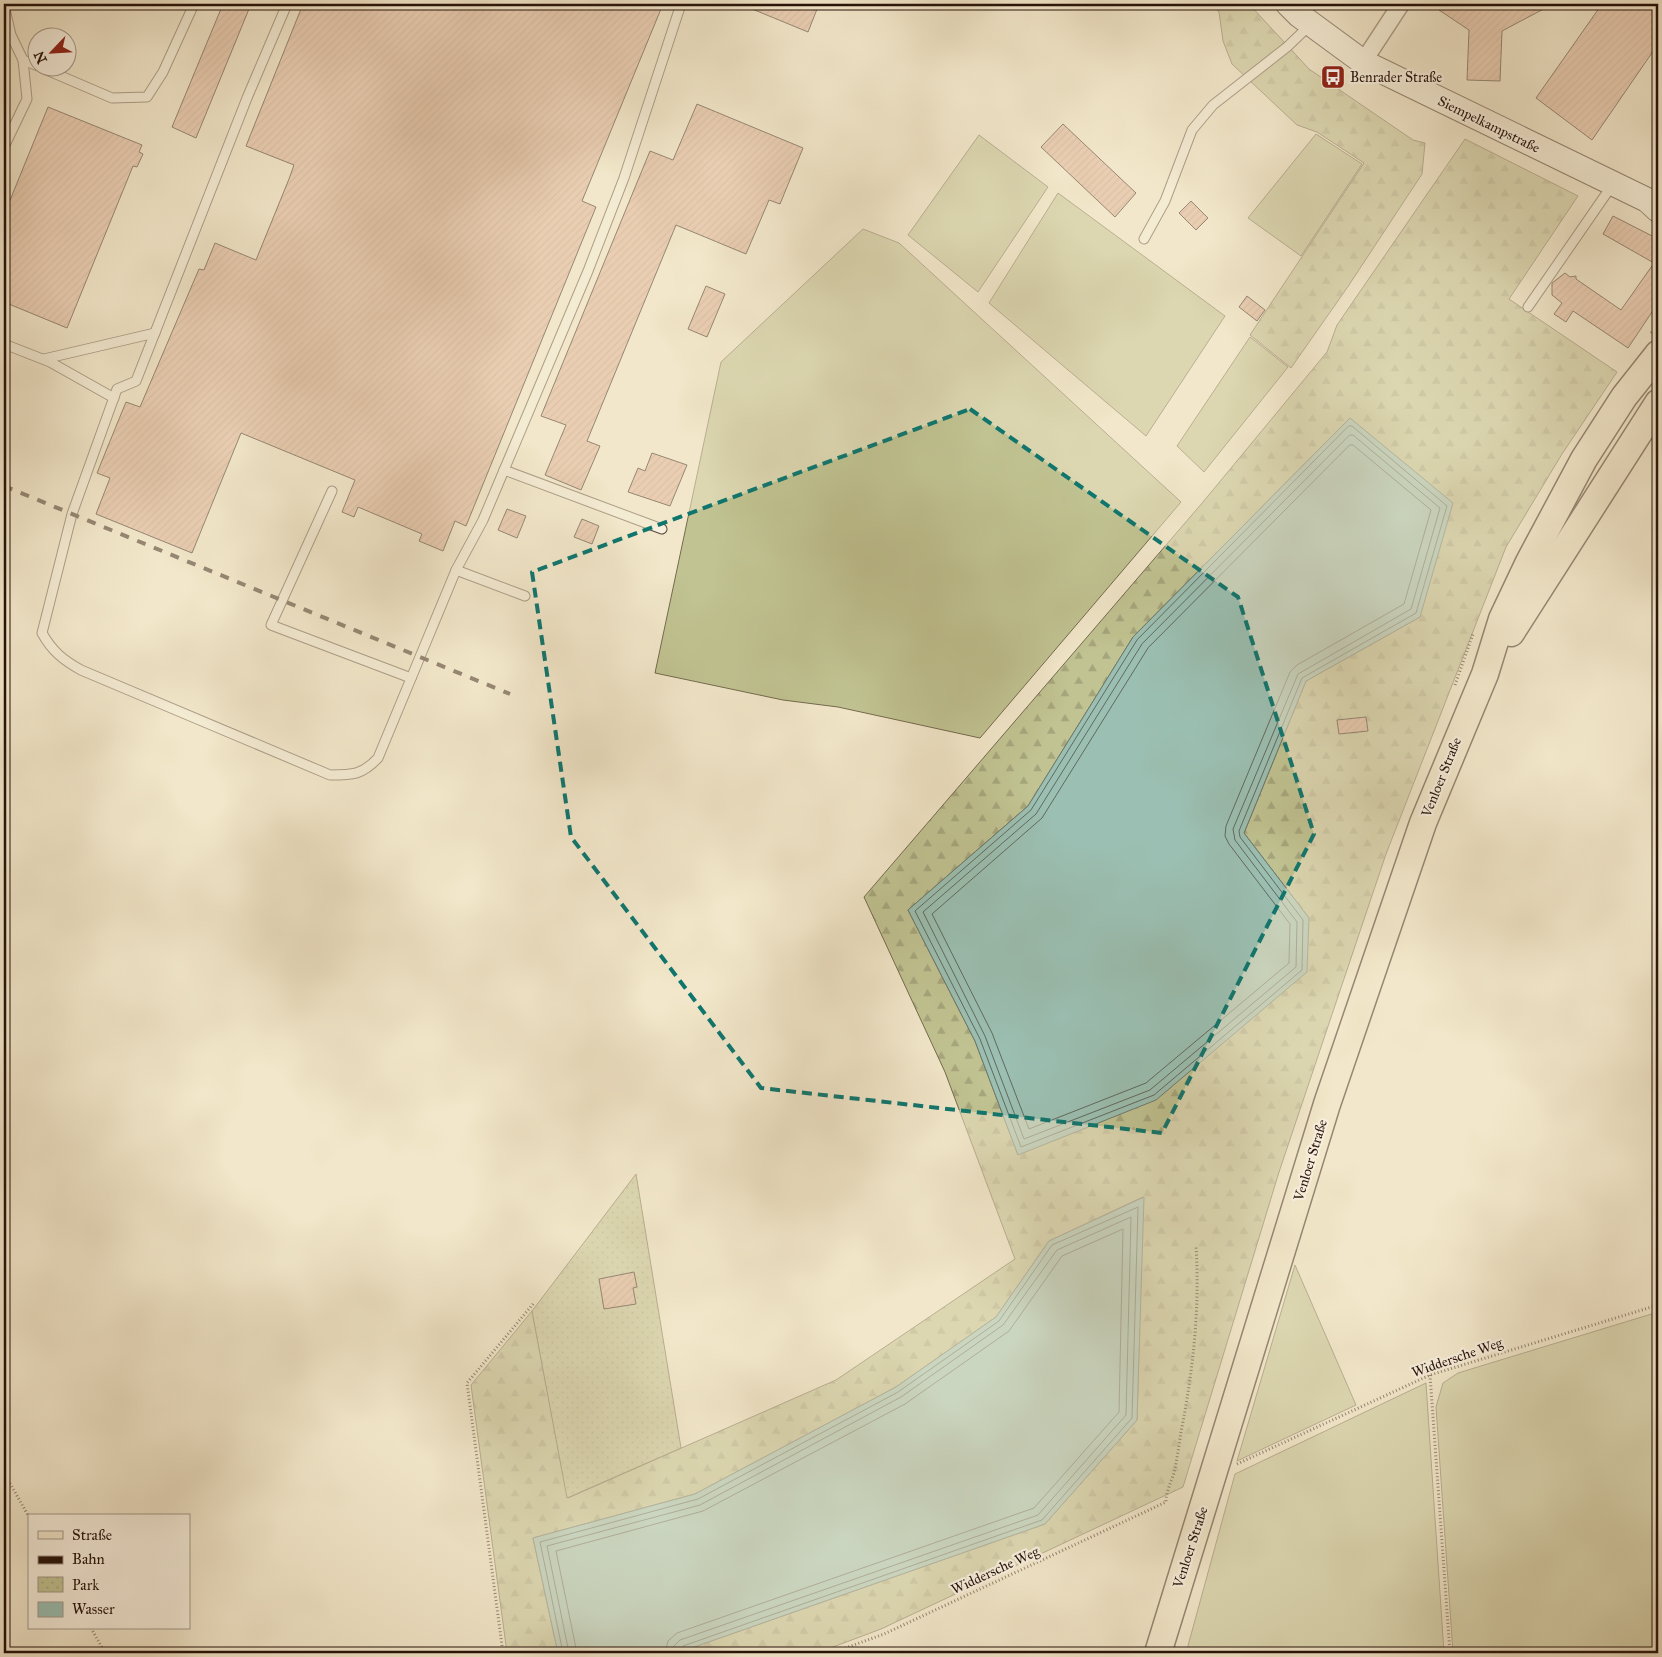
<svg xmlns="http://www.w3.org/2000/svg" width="1662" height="1657" font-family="'IM FELL Great Primer',serif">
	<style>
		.green { fill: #c1c392; stroke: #746a4e }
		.forest { fill: url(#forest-firs); stroke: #746a4e; fill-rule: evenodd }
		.park { fill: url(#park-dots); stroke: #746a4e }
		.water { fill: #9bc0b3; stroke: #6c7a6f }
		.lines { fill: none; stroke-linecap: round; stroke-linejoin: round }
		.shore { stroke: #60695e; stroke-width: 1 }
		.building { fill: url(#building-hatch); stroke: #26120a }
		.lane-casing { stroke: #59473a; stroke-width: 11 }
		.street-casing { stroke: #59473a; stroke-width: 19 }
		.secondary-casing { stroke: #26120a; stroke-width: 26 }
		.primary-casing { stroke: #26120a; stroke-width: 29 }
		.path { stroke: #26120a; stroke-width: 3; stroke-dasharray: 1 2.5; stroke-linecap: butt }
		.lane { stroke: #f7efdd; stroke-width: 9 }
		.street { stroke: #f7efdd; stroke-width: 16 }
		.secondary { stroke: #f7efdd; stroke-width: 24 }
		.primary { stroke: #f2e7ca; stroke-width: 26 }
		.rail { stroke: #26120a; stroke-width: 4; stroke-dasharray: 9 9; stroke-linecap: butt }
		.marked { fill: none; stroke: #0f766e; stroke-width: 4; stroke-dasharray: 10 6; stroke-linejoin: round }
		.labels { text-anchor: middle; stroke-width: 4.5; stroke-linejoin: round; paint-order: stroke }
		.poi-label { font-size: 14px; fill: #26120a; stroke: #f7efdd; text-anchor: start }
		.street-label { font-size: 14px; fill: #26120a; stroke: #f7efdd }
	</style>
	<defs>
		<pattern id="forest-firs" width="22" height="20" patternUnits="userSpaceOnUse" patternTransform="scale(1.25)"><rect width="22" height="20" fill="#c1c392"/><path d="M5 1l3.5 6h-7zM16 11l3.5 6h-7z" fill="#a6a67d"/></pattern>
		<pattern id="park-dots" width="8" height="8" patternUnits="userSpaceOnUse" patternTransform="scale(1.25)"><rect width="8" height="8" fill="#c1c392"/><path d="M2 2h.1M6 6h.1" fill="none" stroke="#a6a67d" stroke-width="1.8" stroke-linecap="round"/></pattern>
		<pattern id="building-hatch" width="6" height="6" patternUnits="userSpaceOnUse" patternTransform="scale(1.25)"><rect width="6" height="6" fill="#e1af96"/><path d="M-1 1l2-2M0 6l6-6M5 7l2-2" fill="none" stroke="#c19680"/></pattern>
	</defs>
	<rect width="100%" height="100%" fill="#f2e7ca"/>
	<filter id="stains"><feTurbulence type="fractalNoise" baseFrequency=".004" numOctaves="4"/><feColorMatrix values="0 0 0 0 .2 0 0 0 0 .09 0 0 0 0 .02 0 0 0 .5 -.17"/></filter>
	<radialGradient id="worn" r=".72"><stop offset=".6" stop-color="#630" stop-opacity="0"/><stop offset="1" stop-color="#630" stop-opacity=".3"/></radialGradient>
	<g class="green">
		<path d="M1316 134 1362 164 1301 256 1248 218Z"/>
		<path d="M979 135 1048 187 978 292 908 235Z"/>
		<path d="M1058 193 1225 316 1146 436 989 303Z"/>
		<path d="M863 229 899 243 1181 502 980 738 838 707 783 700 655 673 721 362Z"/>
		<path d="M1250 337 1288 367 1204 472 1177 446Z"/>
		<path d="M1295 1265 1356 1405 1237 1461Z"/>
		<path d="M1658 1312V1653H1453L1436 1407 1443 1383 1458 1373Z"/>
		<path d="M1426 1383 1444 1653H1186L1235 1474Z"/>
	</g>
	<g class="forest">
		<path d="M1211 4H1249L1309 69 1413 140 1425 143 1422 174 1349 285 1291 368 1250 335 1364 163 1317 132 1297 125 1232 64 1223 41 1219 12Z"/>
		<path d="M1465 139 1578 196 1509 299 1617 372 1562 454 1506 547 1386 854 1279 1172 1183 1487 881 1629 817 1653H677L1045 1524 1137 1420 1143 1197 1049 1241 996 1317 896 1387 695 1494 533 1538 558 1653H507L471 1385 532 1311 568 1498 836 1380 1015 1259 945 1072 864 897 1203 502 1327 352 1337 325ZM1350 418 1420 617 1306 681 1244 833 1309 918 1018 1155 975 1041 908 910 1028 806 1133 637Z"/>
	</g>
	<path class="park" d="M636 1174 681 1448 567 1498 532 1311Z"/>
	<g class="water">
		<path d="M1350 418 1453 503 1420 617 1306 681 1244 833 1309 918 1307 972 1156 1100 1018 1155 975 1041 908 910 1028 806 1133 637Z"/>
		<path d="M1144 1197 1137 1420 1045 1524 677 1653H558L533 1538 695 1494 896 1387 996 1317 1049 1241Z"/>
	</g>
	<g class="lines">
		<g class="shore">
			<path d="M1349 426H1352L1447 506 1416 613 1302 678 1239 831 1240 837 1303 920 1302 970 1154 1095 1021 1147 980 1039 915 911 1031 810 1137 640Z"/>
			<path d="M1350 435H1353L1440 508 1411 609 1298 674 1233 829 1235 840 1297 922 1296 967 1150 1090 1024 1139 985 1036 923 912 1036 814 1142 644Z"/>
			<path d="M1350 445H1353L1431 510 1404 604 1297 665 1290 672 1226 826 1225 836 1229 844 1290 924 1289 963 1146 1083 1029 1129 992 1033 932 914 1042 818 1148 648Z"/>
			<path d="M563 1653 540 1542 698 1499 898 1392 999 1321 1052 1245 1138 1207 1132 1418 1042 1520 683 1646 679 1653"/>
			<path d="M569 1653 547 1546 700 1505 901 1397 1003 1325 1057 1250 1131 1217 1126 1415 1038 1515 680 1640 674 1646 672 1653"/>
			<path d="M577 1653 556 1551 703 1511 905 1404 1009 1331 1062 1256 1123 1229 1119 1412 1034 1508 677 1633 668 1641 665 1653"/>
		</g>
	</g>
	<g class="building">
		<path d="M223 4H251L196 138 172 127Z"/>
		<path d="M303 4H663L582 201 596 207 466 526 455 521 443 551 419 541 422 534 358 507 354 517 342 512 355 480 241 433 192 553 96 514 110 478 97 473 126 402 140 407 199 269 204 270 215 243 256 260 289 179 294 165 246 146Z"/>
		<path d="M740 4H819L808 32Z"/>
		<path d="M1430 4H1553L1502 31 1500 81 1467 80 1469 30Z"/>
		<path d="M1602 4H1658V44L1592 140 1536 98Z"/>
		<path d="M697 104 803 148 780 204 769 200 746 254 676 225 587 441 600 446 581 490 545 475 566 425 541 416 650 151 673 160Z"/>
		<path d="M48 107 142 145 139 152 143 154 137 167 133 166 67 328 4 302V215Z"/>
		<path d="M1063 124 1136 193 1115 217 1041 147Z"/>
		<path d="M1191 201 1208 218 1196 230 1179 213Z"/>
		<path d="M1613 216 1658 239V303L1628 348 1573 311 1566 322 1554 314 1562 303 1552 295V283L1565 273 1570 277 1576 276V279L1621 310 1654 263 1603 234Z"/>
		<path d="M706 286 725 294 707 337 688 329Z"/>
		<path d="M1247 296 1265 310 1257 321 1239 307Z"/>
		<path d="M652 453 687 465 670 506 628 492 638 468 645 471Z"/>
		<path d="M507 509 526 516 517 538 498 530Z"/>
		<path d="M582 519 599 526 592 544 574 537Z"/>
		<path d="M1366 717 1368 731 1339 734 1337 720Z"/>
		<path d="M634 1272 637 1287 633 1288 636 1304 604 1309 599 1279Z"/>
	</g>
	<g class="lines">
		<defs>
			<g id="lane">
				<path d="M287 4 247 98 136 381 117 389 72 514 42 633C52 651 63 660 81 670L330 775C353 775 362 775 378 758L456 570"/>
				<path d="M4 5 11 35 23 60 27 99 4 147"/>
				<path d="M23 60 38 66"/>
				<path d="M42 68 112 98 147 97 163 72 194 4"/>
				<path d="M1144 239 1165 201 1192 130 1213 105 1287 47 1311 24"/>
				<path d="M1528 307 1613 184"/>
				<path d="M4 344 50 362 114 398"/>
				<path d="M44 359 155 333"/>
				<path d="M504 470 662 529"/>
				<path d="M332 491 271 625 411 678"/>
				<path d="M525 596 456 570 483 520 588 271 624 178 681 4"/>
			</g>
			<path id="street" d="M1363 62 1401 4"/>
			<path id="secondary" d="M1288 4 1299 15 1363 62 1647 200 1658 210"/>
			<g id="primary">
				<path d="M1511 633 1658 403"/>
				<path d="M1158 1653 1327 1104 1423 823 1485 674 1502 619 1529 562 1584 459 1624 397 1658 354"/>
			</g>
		</defs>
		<use href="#lane" class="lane-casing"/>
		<use href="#street" class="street-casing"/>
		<use href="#secondary" class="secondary-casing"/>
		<use href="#primary" class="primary-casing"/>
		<g class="path">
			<path d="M1651 333 1658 325"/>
			<path d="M1455 685 1473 634"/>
			<path d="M1430 1375 1450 1653"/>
			<path d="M4 1442 7 1478 29 1517"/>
			<path d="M1237 1464 1430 1375 1658 1305"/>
			<path d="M91 1628 105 1653"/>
			<path d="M503 1653 467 1383 534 1303"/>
			<path d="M832 1653 884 1634 1166 1502C1166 1491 1171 1483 1174 1473 1177 1460 1179 1445 1181 1432 1193 1371 1200 1309 1196 1246"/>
		</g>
		<use href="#lane" class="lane"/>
		<use href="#street" class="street"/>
		<use href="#secondary" class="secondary"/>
		<use href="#primary" class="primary"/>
		<path class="rail" d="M4 486 510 694"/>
	</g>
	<path d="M0 0H1662V1657H0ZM970 409 1238 597 1314 834 1162 1133 761 1088 571 837 532 572Z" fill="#f2e7ca" fill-opacity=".55" fill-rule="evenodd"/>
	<path class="marked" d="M970 409 1238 597 1314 834 1162 1133 761 1088 571 837 532 572Z"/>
	<defs>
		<symbol id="bus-square" viewBox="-11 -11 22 22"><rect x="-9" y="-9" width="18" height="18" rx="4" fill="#8f2418" stroke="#f7efdd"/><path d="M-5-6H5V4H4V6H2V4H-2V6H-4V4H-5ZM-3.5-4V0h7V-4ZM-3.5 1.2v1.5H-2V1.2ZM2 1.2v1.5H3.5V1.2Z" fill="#fff"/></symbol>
	</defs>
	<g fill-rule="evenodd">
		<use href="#bus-square" x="1319" y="63" width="28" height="28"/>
	</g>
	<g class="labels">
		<g class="poi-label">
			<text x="1350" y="82">Benrader Straße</text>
		</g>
		<g class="street-label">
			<text transform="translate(1489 124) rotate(26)" y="5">Siempelkampstraße</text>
			<text transform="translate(1441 777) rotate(-68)" y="5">Venloer Straße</text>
			<text transform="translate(1310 1160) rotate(-73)" y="5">Venloer Straße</text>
			<text transform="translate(1457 1357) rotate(-19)" y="5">Widdersche Weg</text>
			<text transform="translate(1190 1547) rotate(-72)" y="5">Venloer Straße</text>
			<text transform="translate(995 1570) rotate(-25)" y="5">Widdersche Weg</text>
		</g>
	</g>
	<rect width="1662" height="1657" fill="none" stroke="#f2e7ca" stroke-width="20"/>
	<rect x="5" y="5" width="1652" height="1647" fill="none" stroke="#26120a" stroke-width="2.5"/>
	<rect x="10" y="10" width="1642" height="1637" fill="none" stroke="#26120a"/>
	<rect x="28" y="1514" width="162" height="115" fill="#f7efdd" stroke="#a39789"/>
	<rect x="38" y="1531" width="25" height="8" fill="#f2e7ca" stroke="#a39789"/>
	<text x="72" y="1540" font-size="15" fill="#26120a">Straße</text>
	<rect x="38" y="1556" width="25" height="8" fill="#26120a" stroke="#a39789"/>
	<text x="72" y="1564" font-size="15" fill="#26120a">Bahn</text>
	<rect x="38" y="1577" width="25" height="15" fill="url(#park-dots)" stroke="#a39789"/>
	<text x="72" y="1590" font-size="15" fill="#26120a">Park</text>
	<rect x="38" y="1602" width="25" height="15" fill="#9bc0b3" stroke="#a39789"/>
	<text x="72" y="1614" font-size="15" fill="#26120a">Wasser</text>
	<g transform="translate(52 52) rotate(245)"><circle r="24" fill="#f7efdd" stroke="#a39789"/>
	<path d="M0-4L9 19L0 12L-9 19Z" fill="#8f2418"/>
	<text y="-8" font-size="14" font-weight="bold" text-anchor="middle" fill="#26120a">N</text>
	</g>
	<rect width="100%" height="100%" filter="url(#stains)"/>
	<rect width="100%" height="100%" fill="url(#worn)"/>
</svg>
